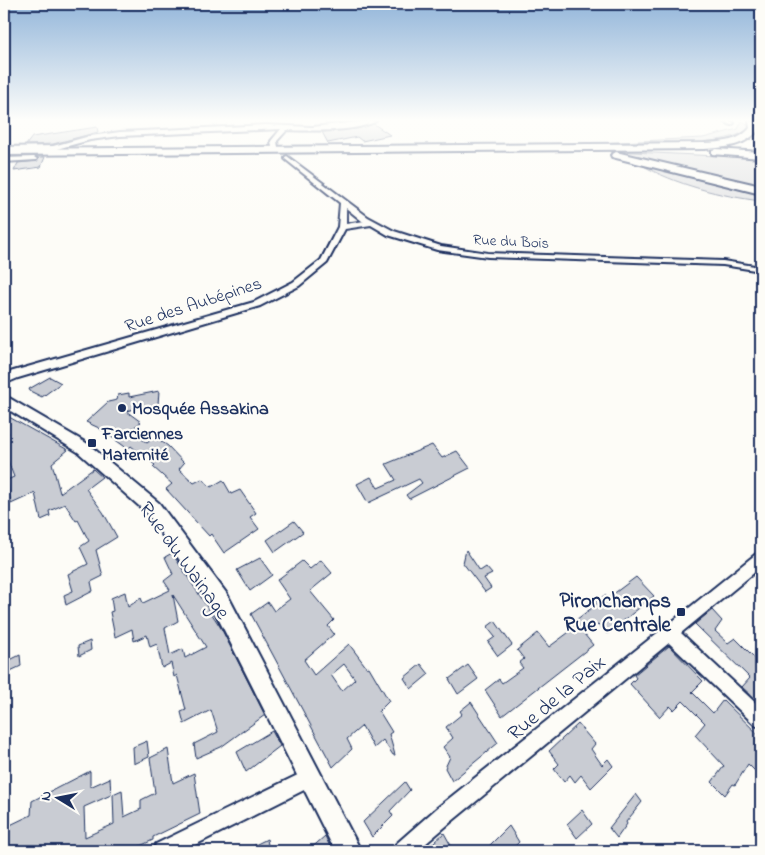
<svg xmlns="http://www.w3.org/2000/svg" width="765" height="855" font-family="'Indie Flower',sans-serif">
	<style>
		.green { fill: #e0e1e3; stroke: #7e88a0 }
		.building { fill: #c9ccd3; stroke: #1b2f5e; fill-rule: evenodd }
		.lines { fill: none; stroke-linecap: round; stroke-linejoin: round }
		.minor-casing { stroke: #1b2f5e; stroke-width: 4 }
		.tertiary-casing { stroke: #1b2f5e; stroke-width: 4 }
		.trunk-casing { stroke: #1b2f5e; stroke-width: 4 }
		.minor { fill: #fdfcf7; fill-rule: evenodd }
		.tertiary { fill: #fdfcf7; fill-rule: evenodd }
		.trunk { fill: #fdfcf7; fill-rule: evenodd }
		.poi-dot { fill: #1b2f5e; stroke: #fdfcf7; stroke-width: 2 }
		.labels { text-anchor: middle; stroke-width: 4.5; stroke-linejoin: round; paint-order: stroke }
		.far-street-label { font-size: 15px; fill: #1b2f5e; stroke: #fdfcf7 }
		.street-label { font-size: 18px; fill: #1b2f5e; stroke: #fdfcf7 }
		.poi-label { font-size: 18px; font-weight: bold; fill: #1b2f5e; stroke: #fdfcf7; text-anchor: start }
		.near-street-label { font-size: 21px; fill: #1b2f5e; stroke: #fdfcf7 }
		.near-poi-label { font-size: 21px; font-weight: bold; fill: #1b2f5e; stroke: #fdfcf7; text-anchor: end }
	</style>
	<rect width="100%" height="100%" fill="#fdfcf7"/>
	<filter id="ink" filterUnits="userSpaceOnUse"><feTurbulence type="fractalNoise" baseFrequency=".02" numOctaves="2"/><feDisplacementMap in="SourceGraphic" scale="10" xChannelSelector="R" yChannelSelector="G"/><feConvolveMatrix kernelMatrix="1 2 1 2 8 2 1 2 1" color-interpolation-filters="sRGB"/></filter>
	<g filter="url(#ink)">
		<g class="green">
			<path d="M742 121 749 125V129C719 151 615 143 575 144L703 138 738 129Z"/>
			<path d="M610 151 761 158V189L713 179Z"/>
			<path d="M640 164 761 193V201C721 196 676 185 640 164Z"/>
		</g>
		<g class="building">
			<path d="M374 124 390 135 362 141 357 137 328 143 322 132 357 129Z"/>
			<path d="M97 127 98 132 53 144 26 145 32 137Z"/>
			<path d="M37 157H45L41 167 14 171 18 163 37 161 39 159Z"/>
			<path d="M50 377 61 383 42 397 30 391 29 389Z"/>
			<path d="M159 391 158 404 126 411 141 422 128 432 134 433 147 443 155 437 168 446 184 463 179 469 194 483 202 479 211 487 223 480 231 494 240 490 256 513 250 517 259 529 224 553 211 534 209 536 166 489 172 484 153 467 155 465 131 446 128 449 99 428 86 422 108 402 117 400 118 395 129 393V397Z"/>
			<path d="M9 417 68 450 52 463 60 493 93 469 102 477 86 489 103 512 117 537 96 550 103 576 91 582 93 591 66 605 64 595 73 591 68 574 88 564 80 547 89 541 78 520 76 521 65 504 49 511 50 516 41 520 35 493 11 504 7 480 14 477 4 451V436L9 433 4 429V421Z"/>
			<path d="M432 445 442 458 457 451 470 468 409 499 406 495 422 483 419 479 368 503 357 484 371 477 378 488 396 480 386 464Z"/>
			<path d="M294 521 303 532 275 552 267 540Z"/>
			<path d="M466 550 480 571 486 567 492 574 484 578 491 588 485 592 463 563Z"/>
			<path d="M172 553 221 628 265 715 221 747 196 758 194 744 218 732 211 710 184 724 181 712 186 710 177 675 174 677 171 663 162 668 157 644 150 647 147 635 134 641 132 629 115 637 110 612 113 611 111 598 125 592 128 607 141 598 143 603 170 590 164 581 173 574 165 557ZM173 595 206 647 185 658 183 649 170 655 165 628 178 621Z"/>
			<path d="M260 558 272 575 250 591 237 570Z"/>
			<path d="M321 560 332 573 310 591 334 620 328 626 334 634 304 660 314 675 349 644 367 668 369 667 389 701 379 711 392 732 389 734 395 755H393L383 740 374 748 362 726 347 739 352 749 333 767 251 614 268 602 274 611 290 599 277 580 302 561 310 569ZM344 664 355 679 342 691 331 675Z"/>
			<path d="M636 577 654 596 607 634 598 624 584 634 593 645 502 716 485 690 499 679 502 683 523 668 519 663 524 659 517 650 538 633 549 647 572 630 568 626 597 604 595 602 605 595 608 598Z"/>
			<path d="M712 610 722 621 715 631 728 643 735 638 761 664V696L757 701 742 687 750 678 695 624Z"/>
			<path d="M495 621 512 645 498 656 488 642 495 637 487 627Z"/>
			<path d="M90 641 91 650 79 656 78 646Z"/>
			<path d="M669 646 703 681 692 692 713 713 723 700 761 737V777L748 764 735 785 733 784 725 795 712 782 724 766 695 735 705 723 683 701 674 710 670 706 660 717 630 684 636 678 634 675Z"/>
			<path d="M20 655 21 666 4 674V663Z"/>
			<path d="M421 664 429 674 411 689 404 678Z"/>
			<path d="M468 665 478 679 458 694 449 679Z"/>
			<path d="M471 702 498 743 452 781 445 768 450 757 443 747 453 738 446 727 462 714 460 711Z"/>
			<path d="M578 724 595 744 591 749 602 765 608 759 613 766 591 788 581 775 575 782 570 775 564 782 554 769 559 764 549 751Z"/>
			<path d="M272 731 280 746 246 772 237 752Z"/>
			<path d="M147 741 149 757 134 764 133 747Z"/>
			<path d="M168 749 173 783 194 773 200 814 153 837V840L129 851H4V828L31 815 32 801 90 771V787L110 778 111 795 84 807 85 837 114 824 113 794 122 790 124 817 141 809V800L155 793 150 758Z"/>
			<path d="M405 782 410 790 390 811 393 816 372 837 363 822Z"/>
			<path d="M636 794 642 802 626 822 627 824 617 838 609 828Z"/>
			<path d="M582 810 592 824 577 838 567 824Z"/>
			<path d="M509 826 519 842 510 851H494L490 845Z"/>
			<path d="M444 833 454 851H424Z"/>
			<path d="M325 836 332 851H308Z"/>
			<path d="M267 839 269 851H243Z"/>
		</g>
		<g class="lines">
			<defs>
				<g id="minor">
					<path d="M367 121H376C356 132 310 131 287 130L277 141 278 147 275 149 272 147 271 141 281 129 120 136 90 140 53 150 4 151V147L53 146 90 136 120 132 266 125 312 127Z"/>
					<path d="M723 121H730L734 123 731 125Z"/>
					<path d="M287 156 368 217 394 231 441 246 488 253 723 261 761 267V271L723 265 488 257 437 250 388 235 371 225 345 229 327 263 299 286 260 306 18 378 4 384V376L10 372 254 302 293 282 321 260 338 227 340 203 285 159V157ZM346 208 362 221H364L346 224Z"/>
					<path d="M34 157 37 159 36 160 4 162V158Z"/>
					<path d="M761 553V567L681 633 761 708V727L755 725 669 643 451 822 417 851H394L396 844 437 808 661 630 663 627 668 625 756 554Z"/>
					<path d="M312 768 318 771 321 777 318 783 183 851H154L156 844Z"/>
				</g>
				<path id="tertiary" d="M4 395 88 444 159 503 227 594 361 851H335L213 608 147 513 78 452 4 407Z"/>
				<g id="trunk">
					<path d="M749 121H759L760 128C747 146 725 148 704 149L4 155V149L704 143C720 142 739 142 750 128Z"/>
					<path d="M716 149 761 152V158L712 154V150Z"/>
					<path d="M616 152 761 186V194L612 157 611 155Z"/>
				</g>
			</defs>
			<use href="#minor" class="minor-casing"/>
			<use href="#tertiary" class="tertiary-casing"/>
			<use href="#trunk" class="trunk-casing"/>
			<use href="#minor" class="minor"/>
			<use href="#tertiary" class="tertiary"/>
			<use href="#trunk" class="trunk"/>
		</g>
	</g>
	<linearGradient id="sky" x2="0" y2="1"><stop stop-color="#93b6da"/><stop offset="0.5" stop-color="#fefefb"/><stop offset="1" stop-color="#fefefb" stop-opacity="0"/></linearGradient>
	<rect width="765" height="240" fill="url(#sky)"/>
	<g class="poi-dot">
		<circle cx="122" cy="408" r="5"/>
		<rect x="87" y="438" width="10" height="10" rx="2.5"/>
		<rect x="676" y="607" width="10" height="10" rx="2.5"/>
	</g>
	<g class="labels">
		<g class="far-street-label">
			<text transform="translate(511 241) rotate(3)" y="5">Rue du Bois</text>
		</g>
		<g class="street-label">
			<text transform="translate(193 304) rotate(-18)" y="6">Rue des Aubépines</text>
		</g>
		<g class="poi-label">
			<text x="132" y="414">Mosquée Assakina</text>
			<text x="102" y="439">Farciennes<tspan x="102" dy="21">Maternité</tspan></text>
		</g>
		<g class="near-street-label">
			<text transform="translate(185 560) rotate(54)" y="7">Rue du Wainage</text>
			<text transform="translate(556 697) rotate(-40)" y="7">Rue de la Paix</text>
		</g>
		<g class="near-poi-label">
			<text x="671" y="607">Pironchamps<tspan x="671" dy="24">Rue Centrale</tspan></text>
		</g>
	</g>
	<rect width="765" height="855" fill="none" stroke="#fdfcf7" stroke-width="20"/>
	<rect x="10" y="10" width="745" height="835" fill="none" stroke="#1b2f5e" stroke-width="2" filter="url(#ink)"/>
	<g transform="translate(58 798) rotate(280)" stroke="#fdfcf7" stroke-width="4" paint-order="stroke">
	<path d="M0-4L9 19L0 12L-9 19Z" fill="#1b2f5e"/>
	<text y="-8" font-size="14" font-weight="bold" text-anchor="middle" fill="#1b2f5e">N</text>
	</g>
</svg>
